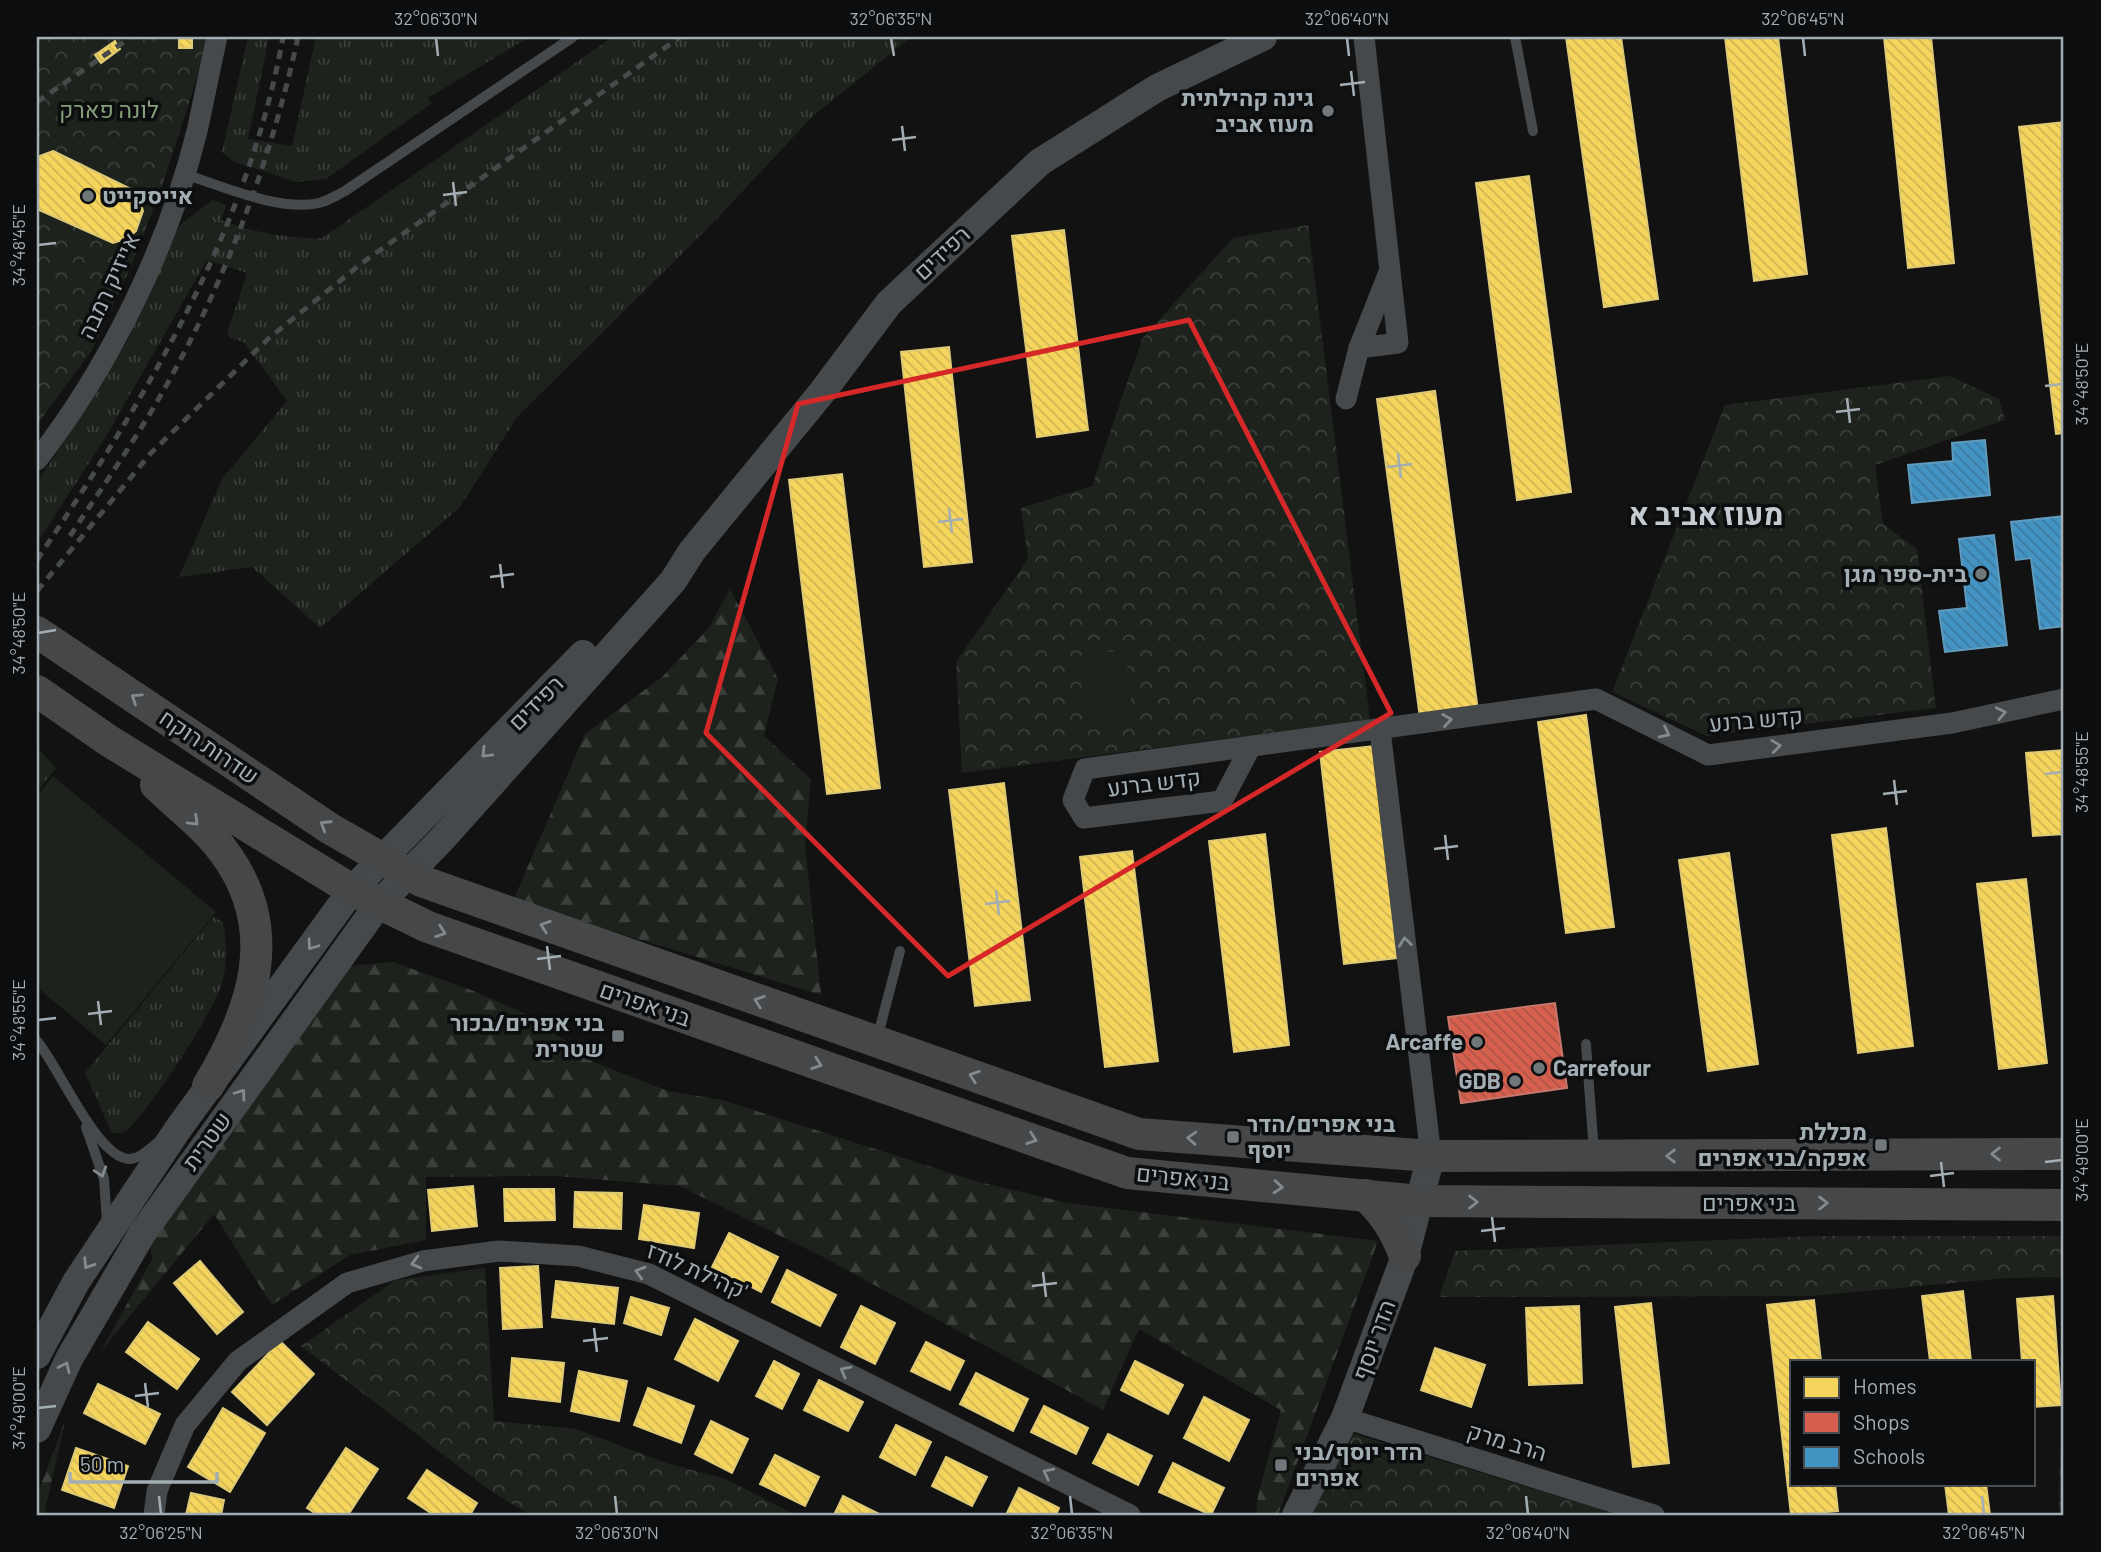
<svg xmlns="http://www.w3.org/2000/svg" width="2101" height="1552" font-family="Barlow,Heebo,sans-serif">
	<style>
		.grass { fill: url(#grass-tufts) }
		.forest { fill: url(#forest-firs) }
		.park { fill: url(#park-crowns) }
		.pitch { fill: #1d231c }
		.homes { fill: url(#homes-back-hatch); stroke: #ddc976; stroke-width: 2 }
		.shops { fill: url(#shops-back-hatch); stroke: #c7776c; stroke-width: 2 }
		.schools { fill: url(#schools-back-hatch); stroke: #609bbe; stroke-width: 2 }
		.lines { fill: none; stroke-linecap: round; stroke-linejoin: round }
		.service { stroke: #46494b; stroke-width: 10 }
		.minor { stroke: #46494b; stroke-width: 21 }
		.tertiary { stroke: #46494b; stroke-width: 28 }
		.secondary { stroke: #454749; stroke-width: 32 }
		.rail { stroke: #474a4b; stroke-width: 5; stroke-dasharray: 9 7; stroke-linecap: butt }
		.oneway { stroke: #828a8f }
		.oneway2 { stroke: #828b8f }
		.marked { fill: none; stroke: #d62828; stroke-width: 5; stroke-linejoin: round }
		.ticks { fill: none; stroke: #a3aeb4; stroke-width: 2.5 }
		.poi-dot { fill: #70777b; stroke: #0c0d0e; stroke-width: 2.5 }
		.labels { text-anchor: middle; stroke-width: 7; stroke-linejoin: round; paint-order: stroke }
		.poi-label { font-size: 23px; font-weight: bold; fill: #a3aeb4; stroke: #0c0d0e; text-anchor: end }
		.park-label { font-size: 23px; fill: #849f79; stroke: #0c0d0e }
		.street-label { font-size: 23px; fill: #a3aeb4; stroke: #0c0d0e }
		.district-label { font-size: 30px; font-weight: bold; fill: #c4cbd0; stroke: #0c0d0e }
		.neatline { fill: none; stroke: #a3aeb4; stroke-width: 2.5 }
		.ticks-label { font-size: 18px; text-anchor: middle; fill: #a3aeb4 }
	</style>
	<defs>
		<pattern id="grass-tufts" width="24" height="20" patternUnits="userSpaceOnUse" patternTransform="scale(1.75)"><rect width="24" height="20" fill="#1d231c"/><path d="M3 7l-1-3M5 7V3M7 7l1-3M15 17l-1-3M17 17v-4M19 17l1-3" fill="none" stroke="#3b403b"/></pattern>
		<pattern id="forest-firs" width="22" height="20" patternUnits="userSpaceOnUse" patternTransform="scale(1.75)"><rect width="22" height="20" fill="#1d231c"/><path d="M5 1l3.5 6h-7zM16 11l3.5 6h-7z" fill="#3b403b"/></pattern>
		<pattern id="park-crowns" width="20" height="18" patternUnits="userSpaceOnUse" patternTransform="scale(1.75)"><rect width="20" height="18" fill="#1d231c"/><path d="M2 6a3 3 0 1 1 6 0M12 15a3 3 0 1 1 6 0" fill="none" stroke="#3b403b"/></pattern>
		<pattern id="homes-back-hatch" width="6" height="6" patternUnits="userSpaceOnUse" patternTransform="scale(1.75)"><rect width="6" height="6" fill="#f6d55c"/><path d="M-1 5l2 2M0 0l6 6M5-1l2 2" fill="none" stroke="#cfb554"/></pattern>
		<pattern id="shops-back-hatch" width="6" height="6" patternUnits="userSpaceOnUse" patternTransform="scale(1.75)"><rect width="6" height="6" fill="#d6604d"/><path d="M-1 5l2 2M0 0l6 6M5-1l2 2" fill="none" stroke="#ad5547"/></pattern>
		<pattern id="schools-back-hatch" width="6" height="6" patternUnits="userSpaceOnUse" patternTransform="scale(1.75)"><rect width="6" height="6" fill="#4393c3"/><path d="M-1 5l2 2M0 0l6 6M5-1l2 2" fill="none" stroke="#3e7ba0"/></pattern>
	</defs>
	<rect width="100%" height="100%" fill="#121212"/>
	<g class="grass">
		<path d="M248 37H269L248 139 292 146 316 37H529L428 98 432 103 326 179 296 182 233 161 222 152Z"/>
		<path d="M613 37H911L812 117 712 224 517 417 460 507 320 628 252 567 179 577 222 479 287 401 244 342 230 338 227 333 247 273 207 260 105 438 37 543V482L92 401 128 340 176 232 182 223 213 200 226 205 221 220C255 233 285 238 322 238Z"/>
		<path d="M37 747 56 768 37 792Z"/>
		<path d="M213 917 223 922C227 943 228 965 221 986 212 1014 145 1119 123 1133H112L85 1073Z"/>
	</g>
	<g class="forest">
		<path d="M730 589 778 679 764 736 811 779 805 845 821 995 513 901 585 734 662 677 708 629Z"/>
		<path d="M393 962 471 990 531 1016 596 1063 668 1091 722 1100 975 1181 1068 1203 1378 1241 1278 1515H1256L1258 1496 1281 1410 1139 1329 1103 1410 823 1257 680 1186 555 1176 426 1177V1240L350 1255 272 1305 214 1214 101 1351 152 1259 150 1242 347 966Z"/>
		<path d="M65 1421 44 1515H37V1495Z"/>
	</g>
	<g class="park">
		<path d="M37 37H207V47L161 189 131 267 92 350 37 425Z"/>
		<path d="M1308 225 1370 720 962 773 956 662 1028 559 1021 508 1092 486 1142 339 1233 238Z"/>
		<path d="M1950 376 1999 399 2005 420 1875 465 1883 524 1917 549 1936 708 1707 736 1612 692 1725 405Z"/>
		<path d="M1816 1236H2064V1277L2006 1278 1811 1296 1439 1297 1455 1251Z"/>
		<path d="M485 1268 494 1421 576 1429 669 1464 726 1479 795 1515H530L491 1491 301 1346 396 1280Z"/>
		<path d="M1345 1431 1619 1515H1311Z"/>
		<path d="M2060 1454H2064V1515H2059Z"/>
	</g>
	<g class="pitch">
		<path d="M1125 650 1134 724 1086 730 1078 656Z"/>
		<path d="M53 776 216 912 106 1045 37 987V796Z"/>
	</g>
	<g class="homes">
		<rect x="179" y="37" width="13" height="11"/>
		<path d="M1566 37H1621L1658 299 1604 307Z"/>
		<path d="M1725 37H1778L1807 274 1754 281Z"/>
		<path d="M1884 37H1931L1954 263 1908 268Z"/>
		<path d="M115 41 120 49 101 63 95 55Z"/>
		<path d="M2064 122V433L2056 434 2019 127Z"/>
		<path d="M53 151 137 192 143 211 136 231 128 238 113 243 37 209V157Z"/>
		<path d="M1529 176 1571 492 1517 500 1476 183Z"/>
		<path d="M1064 230 1088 430 1037 437 1012 236Z"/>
		<path d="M949 347 972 562 924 567 901 352Z"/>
		<path d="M1435 391 1478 711 1420 718 1377 399Z"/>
		<path d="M842 474 880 788 827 794 789 480Z"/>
		<path d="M1586 715 1614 927 1566 933 1538 722Z"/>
		<path d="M1374 746 1397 958 1344 964 1320 752Z"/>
		<path d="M2064 750V834L2033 836 2026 753Z"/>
		<path d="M1004 783 1030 1000 975 1006 949 790Z"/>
		<path d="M1886 828 1913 1046 1858 1053 1832 835Z"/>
		<path d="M1265 834 1289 1045 1234 1052 1209 841Z"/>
		<path d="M1132 851 1158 1061 1105 1067 1080 857Z"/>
		<path d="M1729 853 1758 1064 1708 1071 1679 860Z"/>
		<path d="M2026 879 2047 1063 1999 1069 1977 884Z"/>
		<path d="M473 1186 477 1226 432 1231 428 1190Z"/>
		<path d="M504 1189H554L555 1220 505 1221Z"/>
		<path d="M575 1192 622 1193 621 1229 574 1227Z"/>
		<path d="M644 1205 699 1213 694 1248 639 1239Z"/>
		<path d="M729 1233 778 1257 761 1292 712 1267Z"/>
		<path d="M200 1261 243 1312 217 1334 174 1283Z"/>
		<path d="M538 1266 542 1327 503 1329 500 1268Z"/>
		<path d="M787 1270 836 1295 820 1326 772 1302Z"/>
		<path d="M556 1281 618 1288 614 1324 552 1317Z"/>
		<path d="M1963 1291 1971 1361H1930L1922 1296Z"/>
		<path d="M2053 1296 2061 1405 2033 1407V1361H2022L2017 1299Z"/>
		<path d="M631 1297 669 1308 661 1335 624 1323Z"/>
		<path d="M1814 1300 1821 1361H1791V1484H1835L1838 1511 1791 1515 1767 1305Z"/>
		<path d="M1651 1303 1669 1463 1633 1467 1615 1307Z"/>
		<path d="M861 1306 895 1323 875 1364 841 1347Z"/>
		<path d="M1579 1306 1582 1383 1529 1385 1526 1308Z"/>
		<path d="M695 1319 738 1341 718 1381 675 1359Z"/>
		<path d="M148 1322 199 1359 177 1389 126 1352Z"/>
		<path d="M280 1341 314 1374 267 1425 232 1392Z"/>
		<path d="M926 1342 964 1361 950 1390 911 1371Z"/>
		<path d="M1435 1348 1485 1365 1471 1407 1421 1390Z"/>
		<path d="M512 1358 564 1363 560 1402 509 1396Z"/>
		<path d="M774 1361 799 1374 782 1409 756 1396Z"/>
		<path d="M1135 1361 1183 1385 1168 1414 1121 1390Z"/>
		<path d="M579 1371 627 1381 619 1421 571 1411Z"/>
		<path d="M976 1373 1028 1399 1013 1431 960 1404Z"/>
		<path d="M819 1380 863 1402 848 1431 804 1410Z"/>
		<path d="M98 1384 160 1414 145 1444 84 1413Z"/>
		<path d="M648 1388 694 1406 681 1443 634 1425Z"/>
		<path d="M1204 1397 1249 1420 1229 1461 1184 1438Z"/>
		<path d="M1044 1406 1088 1428 1076 1454 1031 1432Z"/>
		<path d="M223 1408 265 1433 230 1492 188 1467Z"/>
		<path d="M711 1421 748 1439 732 1473 695 1454Z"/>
		<path d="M896 1425 931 1442 915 1475 880 1457Z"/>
		<path d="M1108 1434 1152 1456 1138 1485 1093 1463Z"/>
		<path d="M76 1448 128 1466 114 1508 62 1490Z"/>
		<path d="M346 1448 378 1469 348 1515H318L307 1508Z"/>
		<path d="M775 1455 819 1477 805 1506 760 1484Z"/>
		<path d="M946 1457 987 1477 972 1506 932 1486Z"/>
		<path d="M1173 1463 1224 1488 1211 1515 1159 1492Z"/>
		<path d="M427 1470 477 1503 470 1515H434L408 1498Z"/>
		<path d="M1945 1484H1986L1990 1515H1949Z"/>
		<path d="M1019 1488 1059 1508 1056 1515H1006Z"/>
		<path d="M191 1493 224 1500 221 1515H186Z"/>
		<path d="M843 1496 881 1515H834Z"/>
	</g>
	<path class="shops" d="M1555 1003 1567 1088 1461 1103 1448 1017Z"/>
	<g class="schools">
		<path d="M1985 440 1990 495 1912 503 1908 465 1953 461 1952 443Z"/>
		<path d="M2064 516V626L2040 629 2031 558 2016 560 2011 522Z"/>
		<path d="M1994 535 2007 645 1945 652 1939 611 1967 608 1959 539Z"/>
	</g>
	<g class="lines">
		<g class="service">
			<path d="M1515 37 1533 131"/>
			<path d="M184 174C222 186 280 212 319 203 328 201 337 195 345 191L573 37"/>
			<path d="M877 1039 900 951"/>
			<path d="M37 1041C59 1067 97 1158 129 1159 140 1159 149 1149 157 1143"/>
			<path d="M1586 1044 1594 1153"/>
			<path d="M86 1127 104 1179 107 1223"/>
		</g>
		<g class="minor">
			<path d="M1364 37 1398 343 1359 348 1390 270"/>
			<path d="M1346 399 1359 348"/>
			<path d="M37 460C109 368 169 245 197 131 204 100 210 68 217 37"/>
			<path d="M1380 730 1431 1156"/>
			<path d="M1251 746 1222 801 1084 818 1073 800 1085 769 1596 699 1708 755 1952 723 2064 699"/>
			<path d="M1345 1418 1654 1515"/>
			<path d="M154 1515 157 1491 185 1425 238 1361 347 1283 423 1261 499 1251 578 1256 649 1274 1130 1515"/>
		</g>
		<g class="tertiary">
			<path d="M37 1355 76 1282 178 1129 352 890 583 654"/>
			<path d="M37 1429 69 1359 143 1232 378 905 443 838 673 581 692 551 823 391 889 303 1040 162 1157 88 1263 37"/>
			<path d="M1296 1515 1345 1418 1405 1256 1431 1156"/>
		</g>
		<g class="secondary">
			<path d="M37 632 329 828 421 881 1139 1134 1431 1156 2064 1154"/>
			<path d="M37 691 109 741 352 890 428 927 1127 1173 1420 1201 2064 1205"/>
			<path d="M156 785C179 807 206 827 224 852 282 930 253 1011 208 1086"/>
			<path d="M1365 1195C1385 1214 1395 1230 1405 1256"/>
		</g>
		<g class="rail">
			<path d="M37 102 131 37"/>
			<path d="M70 536C101 489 134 442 162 393 225 283 271 161 298 37"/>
			<path d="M37 560C145 399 248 231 283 37"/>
			<path d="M37 591 151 453 269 338 362 263 680 37"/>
		</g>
	</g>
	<defs><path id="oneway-chevron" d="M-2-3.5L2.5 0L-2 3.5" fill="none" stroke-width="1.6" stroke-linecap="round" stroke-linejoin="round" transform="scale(1.75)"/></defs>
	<g class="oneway">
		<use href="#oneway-chevron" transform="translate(136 698) rotate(-146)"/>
		<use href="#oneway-chevron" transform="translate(194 821) rotate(44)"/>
		<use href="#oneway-chevron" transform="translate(325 825) rotate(-147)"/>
		<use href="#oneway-chevron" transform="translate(545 926) rotate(-161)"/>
		<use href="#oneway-chevron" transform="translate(441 932) rotate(19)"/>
		<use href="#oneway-chevron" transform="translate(759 1001) rotate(-161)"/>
		<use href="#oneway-chevron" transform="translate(817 1064) rotate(19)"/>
		<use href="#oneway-chevron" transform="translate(974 1076) rotate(-161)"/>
		<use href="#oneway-chevron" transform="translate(1192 1138) rotate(-176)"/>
		<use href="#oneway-chevron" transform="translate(1032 1139) rotate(19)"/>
		<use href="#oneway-chevron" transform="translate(1996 1154) rotate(180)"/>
		<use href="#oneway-chevron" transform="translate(1671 1156) rotate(180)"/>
		<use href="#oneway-chevron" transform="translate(1278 1187) rotate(5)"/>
		<use href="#oneway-chevron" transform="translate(1473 1202)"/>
		<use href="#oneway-chevron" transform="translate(1823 1203)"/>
	</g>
	<g class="oneway2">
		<use href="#oneway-chevron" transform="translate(2001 713) rotate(-12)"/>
		<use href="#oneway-chevron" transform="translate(1447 720) rotate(-9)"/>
		<use href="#oneway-chevron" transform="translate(1665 733) rotate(26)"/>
		<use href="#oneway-chevron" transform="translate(1776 746) rotate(-7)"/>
		<use href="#oneway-chevron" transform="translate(486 753) rotate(135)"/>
		<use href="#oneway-chevron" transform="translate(1405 942) rotate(-97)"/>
		<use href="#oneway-chevron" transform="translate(312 945) rotate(126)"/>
		<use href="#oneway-chevron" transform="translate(241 1094) rotate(-54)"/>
		<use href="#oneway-chevron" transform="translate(101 1172) rotate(72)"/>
		<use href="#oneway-chevron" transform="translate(416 1263) rotate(165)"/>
		<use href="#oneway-chevron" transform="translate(88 1264) rotate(123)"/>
		<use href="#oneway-chevron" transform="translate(640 1272) rotate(-164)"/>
		<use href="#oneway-chevron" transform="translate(65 1367) rotate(-65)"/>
		<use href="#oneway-chevron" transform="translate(845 1371) rotate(-153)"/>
		<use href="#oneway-chevron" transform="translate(1048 1473) rotate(-153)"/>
	</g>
	<path class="marked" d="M1189 320 1391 713 948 976 706 733 798 404Z"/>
	<path class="ticks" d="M436 38 438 56M891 38 894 56M1347 38 1349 56M1803 38 1805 56M1351 71 1354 96M1340 85 1365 82M902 126 905 151M892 140 916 137M453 182 456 206M443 195 467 192M38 245 56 243M2045 386 2062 384M1847 398 1850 423M1836 412 1860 409M1398 453 1401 478M1387 467 1412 464M949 508 952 533M938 522 963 519M500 564 503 588M490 577 514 574M38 633 56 630M2045 774 2062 772M1894 780 1897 805M1883 794 1907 791M1445 835 1448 860M1434 849 1458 846M996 890 999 915M985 904 1010 901M547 946 550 970M537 959 561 956M98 1001 101 1025M88 1014 112 1011M38 1020 56 1018M1941 1162 1944 1187M2045 1162 2062 1160M1930 1176 1954 1173M1492 1217 1495 1242M1481 1231 1505 1228M1043 1272 1046 1297M1032 1286 1057 1283M594 1328 597 1352M583 1341 608 1338M145 1383 148 1407M135 1396 159 1393M38 1408 56 1406M159 1496 161 1514M615 1496 617 1514M1070 1496 1072 1514M1526 1496 1528 1514M1982 1496 1984 1514"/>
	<g class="poi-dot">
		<circle cx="1328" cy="111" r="7"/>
		<circle cx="88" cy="196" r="7"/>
		<circle cx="1981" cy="574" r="7"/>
		<rect x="611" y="1029" width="14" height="14" rx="3.5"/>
		<circle cx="1477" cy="1042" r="7"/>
		<circle cx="1539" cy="1068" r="7"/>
		<circle cx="1515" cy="1081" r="7"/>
		<rect x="1226" y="1130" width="14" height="14" rx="3.5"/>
		<rect x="1874" y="1138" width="14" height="14" rx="3.5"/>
		<rect x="1274" y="1458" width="14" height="14" rx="3.5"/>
	</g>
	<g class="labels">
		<g class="poi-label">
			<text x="1314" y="106">גינה קהילתית<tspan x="1314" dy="26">מעוז אביב</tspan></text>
			<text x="102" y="204" text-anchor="start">אייסקייט</text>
			<text x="1967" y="582">בית-ספר מגן</text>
			<text x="604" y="1031">בני אפרים/בכור<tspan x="604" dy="26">שטרית</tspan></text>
			<text x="1463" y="1050">Arcaffe</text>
			<text x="1553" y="1076" text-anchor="start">Carrefour</text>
			<text x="1501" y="1089">GDB</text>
			<text x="1247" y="1132" text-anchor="start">בני אפרים/הדר<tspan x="1247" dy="26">יוסף</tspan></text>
			<text x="1867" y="1140">מכללת<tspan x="1867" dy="26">אפקה/בני אפרים</tspan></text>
			<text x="1295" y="1460" text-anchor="start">הדר יוסף/בני<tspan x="1295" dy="26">אפרים</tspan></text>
		</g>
		<g class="park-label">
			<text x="109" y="118">לונה פארק</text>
		</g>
		<g class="street-label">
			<text transform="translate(942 253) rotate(-43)" y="8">רפידים</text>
			<text transform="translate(109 286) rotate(-65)" y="8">אייזיק רמבה</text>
			<text transform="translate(536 703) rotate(-45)" y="8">רפידים</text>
			<text transform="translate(1756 720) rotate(-5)" y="8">קדש ברנע</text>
			<text transform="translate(209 747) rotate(34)" y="8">שדרות רוקח</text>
			<text transform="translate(1154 783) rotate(-7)" y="8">קדש ברנע</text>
			<text transform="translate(645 1004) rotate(19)" y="8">בני אפרים</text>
			<text transform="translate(207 1141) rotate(-54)" y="8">שטרית</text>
			<text transform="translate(1183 1178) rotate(6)" y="8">בני אפרים</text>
			<text x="1749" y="1211">בני אפרים</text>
			<text transform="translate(697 1271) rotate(24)" y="8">קהילת לודז'</text>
			<text transform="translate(1374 1340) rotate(-70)" y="8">הדר יוסף</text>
			<text transform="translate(1507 1442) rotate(17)" y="8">הרב מרק</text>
		</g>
		<g class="district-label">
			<text x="1706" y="525">מעוז אביב א</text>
		</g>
	</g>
	<rect width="2101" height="1552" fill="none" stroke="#0c0d0e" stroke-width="77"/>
	<rect x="1790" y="1360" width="245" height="126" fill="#0c0d0e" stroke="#484d50" stroke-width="2"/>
	<rect x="1804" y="1377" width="35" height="21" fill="#f6d55c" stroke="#484d50" stroke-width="2"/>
	<text x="1853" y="1394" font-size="21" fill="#a3aeb4">Homes</text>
	<rect x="1804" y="1412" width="35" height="21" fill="#d6604d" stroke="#484d50" stroke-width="2"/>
	<text x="1853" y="1430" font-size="21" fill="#a3aeb4">Shops</text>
	<rect x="1804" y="1447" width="35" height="21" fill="#4393c3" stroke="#484d50" stroke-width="2"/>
	<text x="1853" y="1464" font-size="21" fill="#a3aeb4">Schools</text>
	<path d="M70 1472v10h147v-10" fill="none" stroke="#a3aeb4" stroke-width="3.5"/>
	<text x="80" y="1472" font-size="21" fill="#a3aeb4" stroke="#0c0d0e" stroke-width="5" paint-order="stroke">50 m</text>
	<rect x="38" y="38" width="2024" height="1476" class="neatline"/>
	<g class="ticks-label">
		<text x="436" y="25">32°06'30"N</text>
		<text x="891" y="25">32°06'35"N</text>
		<text x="1347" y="25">32°06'40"N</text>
		<text x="1803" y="25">32°06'45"N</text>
		<text transform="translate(19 245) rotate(-90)" y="6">34°48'45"E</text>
		<text transform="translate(2082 384) rotate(-90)" y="6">34°48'50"E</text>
		<text transform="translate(19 633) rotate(-90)" y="6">34°48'50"E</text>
		<text transform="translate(2082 772) rotate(-90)" y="6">34°48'55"E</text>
		<text transform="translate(19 1020) rotate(-90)" y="6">34°48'55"E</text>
		<text transform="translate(2082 1160) rotate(-90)" y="6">34°49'00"E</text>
		<text transform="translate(19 1408) rotate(-90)" y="6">34°49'00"E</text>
		<text x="161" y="1539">32°06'25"N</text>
		<text x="617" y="1539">32°06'30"N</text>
		<text x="1072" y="1539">32°06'35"N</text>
		<text x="1528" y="1539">32°06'40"N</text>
		<text x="1984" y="1539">32°06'45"N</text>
	</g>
</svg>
